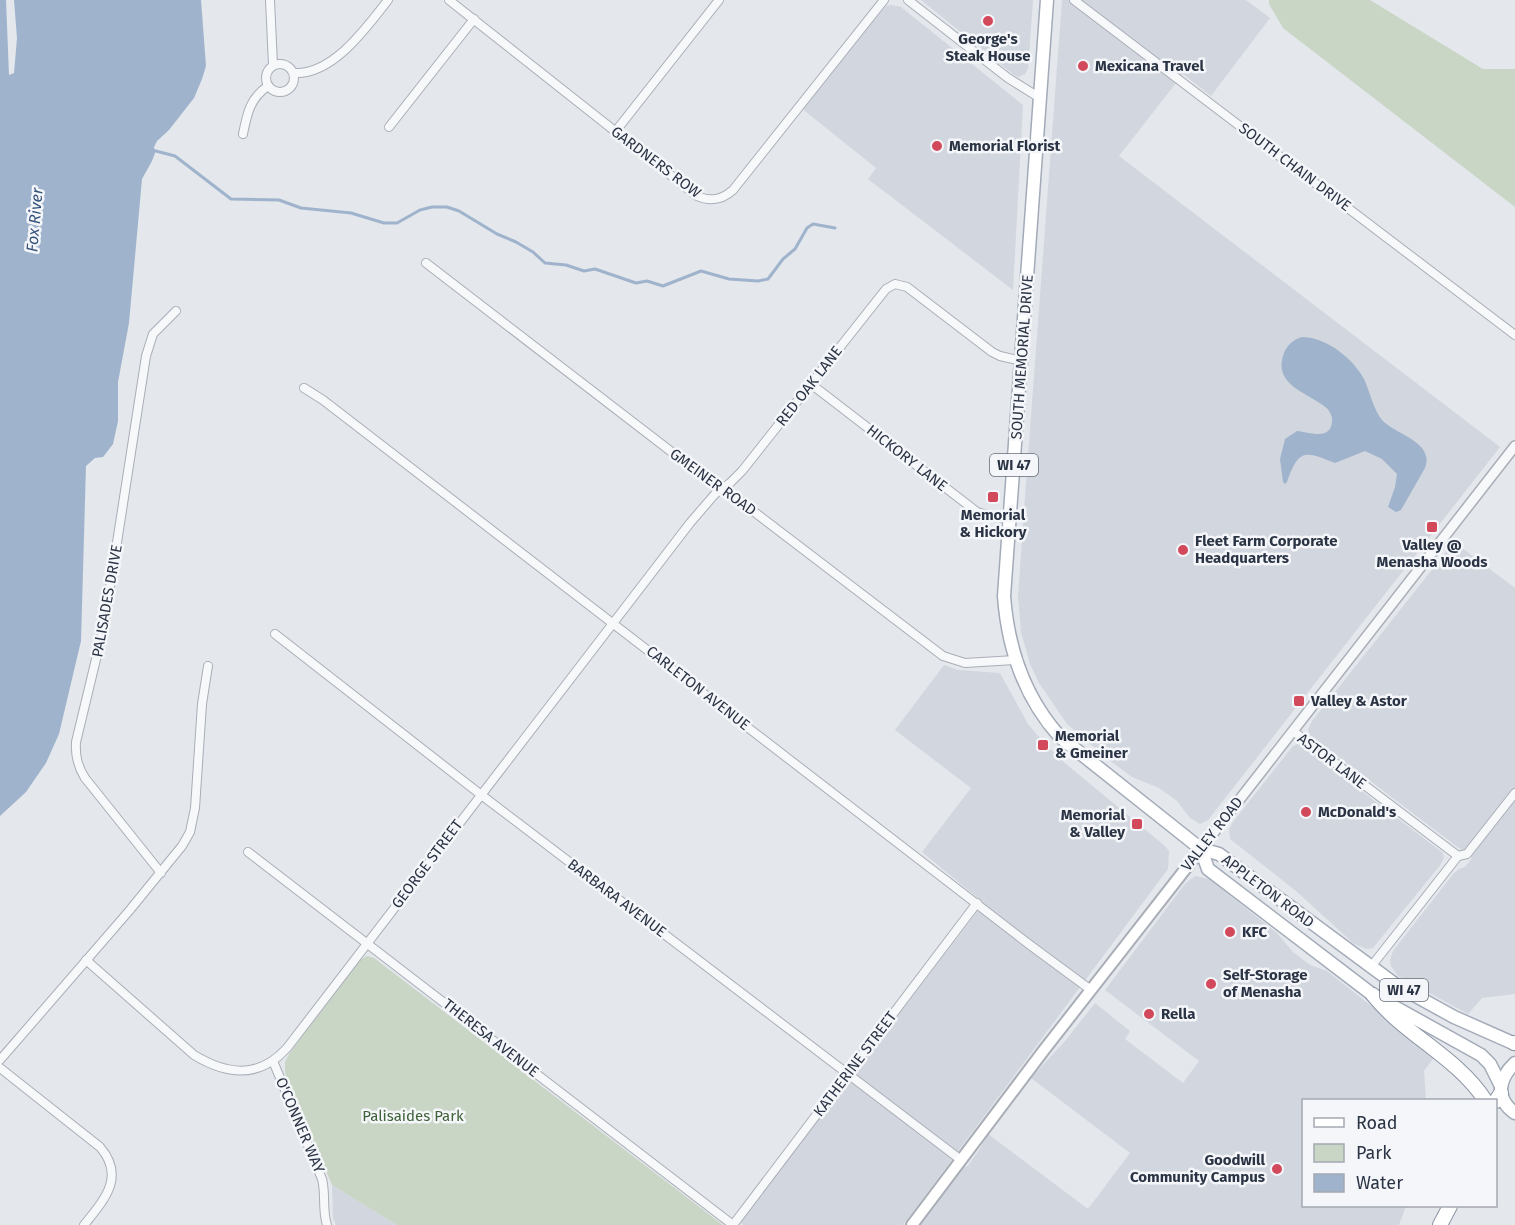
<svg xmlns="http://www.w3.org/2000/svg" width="1515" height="1225" font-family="'Fira Sans',sans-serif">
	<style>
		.built { fill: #d2d6de }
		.green { fill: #c9d6c5 }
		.water { fill: #9fb4cc }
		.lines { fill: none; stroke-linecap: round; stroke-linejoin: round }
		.stream { stroke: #9fb4cc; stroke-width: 3 }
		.minor-casing { stroke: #a9aeb7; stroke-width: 10 }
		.tertiary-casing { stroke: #a9aeb7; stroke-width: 12 }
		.secondary-casing { stroke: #a9aeb7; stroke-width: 14 }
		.primary-casing { stroke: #a3abb8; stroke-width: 15 }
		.motorway-casing { stroke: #8b94a3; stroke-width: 16 }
		.minor { stroke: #f7f8fa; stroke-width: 8 }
		.tertiary { stroke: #f7f8fa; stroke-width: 9 }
		.secondary { stroke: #fff; stroke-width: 10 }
		.primary { stroke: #fff; stroke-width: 12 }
		.motorway { stroke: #fff; stroke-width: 14 }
		.poi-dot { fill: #d1495b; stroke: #f4f6f9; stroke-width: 2 }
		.labels { text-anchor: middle; stroke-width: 5; stroke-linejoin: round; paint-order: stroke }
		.shield { fill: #f4f6f9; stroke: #676e7b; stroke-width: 1.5 }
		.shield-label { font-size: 14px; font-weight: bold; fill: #2b3445 }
		.poi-label { font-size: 15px; font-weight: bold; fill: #2b3445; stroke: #f4f6f9; text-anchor: start }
		.street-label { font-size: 15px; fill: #2b3445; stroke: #f4f6f9 }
		.park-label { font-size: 15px; fill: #3f6138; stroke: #f4f6f9 }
		.water-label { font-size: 16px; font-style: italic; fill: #34527a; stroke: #f4f6f9 }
	</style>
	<rect width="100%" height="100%" fill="#e4e7ec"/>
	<g class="built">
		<path d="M921 0H1033L1028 69 1025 74 1019 77 1014 75Z"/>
		<path d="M1062 0H1246L1270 18 1211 96 1183 74 1119 156 1500 447 1208 820 1200 824 1190 818 1177 801 1159 788 1132 777 1109 760 1067 724 1039 683 1030 664 1021 632 1018 597 1023 524Z"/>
		<path d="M892 5 901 7 1023 105 1013 290 868 179 876 168 800 107 886 6Z"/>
		<path d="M1454 542 1515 588V994L1482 998 1468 1014 1398 976 1391 966 1390 961 1393 951 1454 873 1459 869 1465 867 1472 858 1315 739 1310 735 1308 729 1312 721Z"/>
		<path d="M944 665 958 670 1000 673 1028 724 1046 745 1066 764 1165 846 1169 851 1168 869 903 1225H743L740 1222 984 903 922 852 971 788 895 730Z"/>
		<path d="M1297 744 1303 746 1443 853 1444 858 1441 864 1373 948 1366 949 1353 943 1296 891 1230 839 1229 829 1233 822 1292 747Z"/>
		<path d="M1195 876 1209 879 1277 933 1293 952 1310 965 1327 971 1435 1056 1424 1071 1426 1100H1304V1206H1406L1399 1225H919L962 1168 968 1166 981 1147 988 1134 1088 1209 1130 1153 1031 1078 1065 1041 1095 1003 1130 1031 1125 1039 1183 1083 1199 1061 1105 990 1185 884Z"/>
		<path d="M332 1185 397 1225H336L333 1218Z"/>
	</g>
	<g class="green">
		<path d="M1269 0H1370L1483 69H1515V207L1283 28 1269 4Z"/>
		<path d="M367 956 374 958 723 1225H397L332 1185 285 1073V1062L289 1054 360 960Z"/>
	</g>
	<g class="water">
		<path d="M0 0H6L9 75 14 73 17 38 14 0H201L206 66 202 79 194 98 169 130 157 141 154 147 155 153 152 161 142 179 129 323 118 382V421L113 444 103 457 95 458 86 466 81 641 59 734 46 763 26 792 0 816Z"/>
		<path d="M1302 337C1327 337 1355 360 1365 381 1370 393 1374 410 1382 420 1396 435 1435 442 1425 468L1401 510 1396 512 1388 507 1395 487 1397 474 1382 459 1365 451 1335 463C1305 451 1299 448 1287 482L1285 484 1283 482 1280 459 1285 439 1297 431C1309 432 1330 441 1332 422 1333 416 1329 409 1324 406 1308 393 1274 385 1283 356 1286 346 1292 340 1302 337Z"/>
	</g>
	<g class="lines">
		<path class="stream" d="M152 150 175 156 231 199 279 200 301 208 351 213 384 223H397L420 210 432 207H447L459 211 497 234 516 242 533 252 545 263 566 265 584 271 595 269 636 283 647 281 663 286 701 271 729 279 758 281 768 279 783 259 795 249 807 228 813 224 835 228"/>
		<defs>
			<g id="minor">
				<path d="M270 0 273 65"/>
				<path d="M449 0 697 196C711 202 722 200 733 190L884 0"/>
				<path d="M908 0 1008 78 1040 98"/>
				<path d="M1074 0 1515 335"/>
				<circle cx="280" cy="78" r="14"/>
				<path d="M294 73C333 75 367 27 388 0"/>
				<path d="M389 127 474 19"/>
				<path d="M615 132 719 0"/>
				<path d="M243 134C247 114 250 98 268 86"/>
				<path d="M426 263 712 483 736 498 943 656 965 663 1015 660"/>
				<path d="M811 384 977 512 995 517 1010 518"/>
				<path d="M304 388 323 400 1030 945 1091 990"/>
				<path d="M275 634 480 794 961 1160"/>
				<path d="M1293 731 1458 856"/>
				<path d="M248 852 733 1225"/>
				<path d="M1458 856 1467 854 1515 793"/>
				<path d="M161 873 85 778C78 767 75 757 76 742L104 626 146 356 153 334 176 311"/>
				<path d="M86 960 194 1055C227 1075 259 1079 287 1048L690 523 715 494 730 483 742 471 886 289 895 284 907 287 992 352 1000 356 1022 361"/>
				<path d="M1370 968 1458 856"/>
				<path d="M0 1060 129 911 182 846 190 832 195 808 202 704 208 666"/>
				<path d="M273 1061 322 1179C326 1194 322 1210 327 1225"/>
				<path d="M0 1068 100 1147C126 1177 104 1200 84 1225"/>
				<path d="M733 1225 977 903"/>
			</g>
			<path id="tertiary" d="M1201 849 1515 446"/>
			<path id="secondary" d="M912 1225 1044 1050 1201 849"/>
			<g id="primary">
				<path d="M1047 0 1004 596C1008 650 1024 697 1060 737L1201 849 1219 854 1396 985 1454 1017 1515 1044"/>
				<path d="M1201 849 1208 869 1373 995 1481 1055 1490 1064 1501 1086"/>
				<path d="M1515 1063C1498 1079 1495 1099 1515 1113"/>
			</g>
			<g id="motorway">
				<path d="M1373 995C1405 1035 1457 1057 1485 1100"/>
				<path d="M1514 1043H1515"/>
				<path d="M1496 1101 1501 1093"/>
				<path d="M1440 1225 1450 1206"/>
			</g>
		</defs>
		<use href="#minor" class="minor-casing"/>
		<use href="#tertiary" class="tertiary-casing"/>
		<use href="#secondary" class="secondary-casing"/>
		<use href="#primary" class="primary-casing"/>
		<use href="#motorway" class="motorway-casing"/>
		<use href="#minor" class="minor"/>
		<use href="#tertiary" class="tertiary"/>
		<use href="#secondary" class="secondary"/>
		<use href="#primary" class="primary"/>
		<use href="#motorway" class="motorway"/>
	</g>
	<g class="poi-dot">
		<circle cx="988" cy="21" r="6"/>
		<circle cx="1083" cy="66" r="6"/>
		<circle cx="937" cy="146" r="6"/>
		<rect x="987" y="491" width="12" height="12" rx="3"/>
		<rect x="1426" y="521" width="12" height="12" rx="3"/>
		<circle cx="1183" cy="550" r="6"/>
		<rect x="1293" y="695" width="12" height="12" rx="3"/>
		<rect x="1037" y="739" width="12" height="12" rx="3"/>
		<circle cx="1306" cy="812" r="6"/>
		<rect x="1131" y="818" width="12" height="12" rx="3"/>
		<circle cx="1230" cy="932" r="6"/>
		<circle cx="1211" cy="984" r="6"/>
		<circle cx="1149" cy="1014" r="6"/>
		<circle cx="1277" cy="1169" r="6"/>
	</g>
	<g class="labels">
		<g class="shield">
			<rect x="990" y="454" width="48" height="22" rx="4.5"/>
			<rect x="1380" y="979" width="48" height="22" rx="4.5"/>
		</g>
		<g class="shield-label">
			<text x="1014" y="470">WI 47</text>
			<text x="1404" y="995">WI 47</text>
		</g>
		<g class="poi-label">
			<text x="988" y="44" text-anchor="middle">George's<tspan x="988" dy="17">Steak House</tspan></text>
			<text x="1095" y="71">Mexicana Travel</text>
			<text x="949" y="151">Memorial Florist</text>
			<text x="993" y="520" text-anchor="middle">Memorial<tspan x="993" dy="17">&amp; Hickory</tspan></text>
			<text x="1195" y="546">Fleet Farm Corporate<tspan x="1195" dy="17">Headquarters</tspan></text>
			<text x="1432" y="550" text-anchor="middle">Valley @<tspan x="1432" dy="17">Menasha Woods</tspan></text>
			<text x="1311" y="706">Valley &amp; Astor</text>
			<text x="1055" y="741">Memorial<tspan x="1055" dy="17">&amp; Gmeiner</tspan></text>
			<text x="1318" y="817">McDonald's</text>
			<text x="1125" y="820" text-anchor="end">Memorial<tspan x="1125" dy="17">&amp; Valley</tspan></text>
			<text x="1242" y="937">KFC</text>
			<text x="1223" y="980">Self-Storage<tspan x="1223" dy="17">of Menasha</tspan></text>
			<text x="1161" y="1019">Rella</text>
			<text x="1265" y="1165" text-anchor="end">Goodwill<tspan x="1265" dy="17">Community Campus</tspan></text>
		</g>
		<g class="street-label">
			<text transform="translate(656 162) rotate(37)" y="5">GARDNERS ROW</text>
			<text transform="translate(1295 167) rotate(37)" y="5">SOUTH CHAIN DRIVE</text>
			<text transform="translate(1022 357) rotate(-86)" y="5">SOUTH MEMORIAL DRIVE</text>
			<text transform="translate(809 386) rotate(-52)" y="5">RED OAK LANE</text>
			<text transform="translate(907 458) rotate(38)" y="5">HICKORY LANE</text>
			<text transform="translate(713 482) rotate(36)" y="5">GMEINER ROAD</text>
			<text transform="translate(107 601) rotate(-80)" y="5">PALISADES DRIVE</text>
			<text transform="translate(698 688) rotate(38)" y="5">CARLETON AVENUE</text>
			<text transform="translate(1332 761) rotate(37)" y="5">ASTOR LANE</text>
			<text transform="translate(1212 834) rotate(-52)" y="5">VALLEY ROAD</text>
			<text transform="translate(427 864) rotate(-53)" y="5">GEORGE STREET</text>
			<text transform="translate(1268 891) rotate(37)" y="5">APPLETON ROAD</text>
			<text transform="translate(617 898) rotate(37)" y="5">BARBARA AVENUE</text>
			<text transform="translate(491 1038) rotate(38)" y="5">THERESA AVENUE</text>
			<text transform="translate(855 1064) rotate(-53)" y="5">KATHERINE STREET</text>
			<text transform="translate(300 1125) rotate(67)" y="5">O'CONNER WAY</text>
		</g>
		<g class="park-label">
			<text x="413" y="1121">Palisaides Park</text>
		</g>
		<g class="water-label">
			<text transform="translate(34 220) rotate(-85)" y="6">Fox River</text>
		</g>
	</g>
	<rect x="1302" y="1099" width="195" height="108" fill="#f4f6f9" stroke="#a4a8b1" stroke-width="1.5"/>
	<rect x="1314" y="1118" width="30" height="9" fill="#ffffff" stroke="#a4a8b1" stroke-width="1.5"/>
	<text x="1356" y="1129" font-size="18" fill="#2b3445">Road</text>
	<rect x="1314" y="1144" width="30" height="18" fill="#c9d6c5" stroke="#a4a8b1" stroke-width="1.5"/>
	<text x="1356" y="1159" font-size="18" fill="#2b3445">Park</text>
	<rect x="1314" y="1174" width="30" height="18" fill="#9fb4cc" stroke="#a4a8b1" stroke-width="1.5"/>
	<text x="1356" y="1189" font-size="18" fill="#2b3445">Water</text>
</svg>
